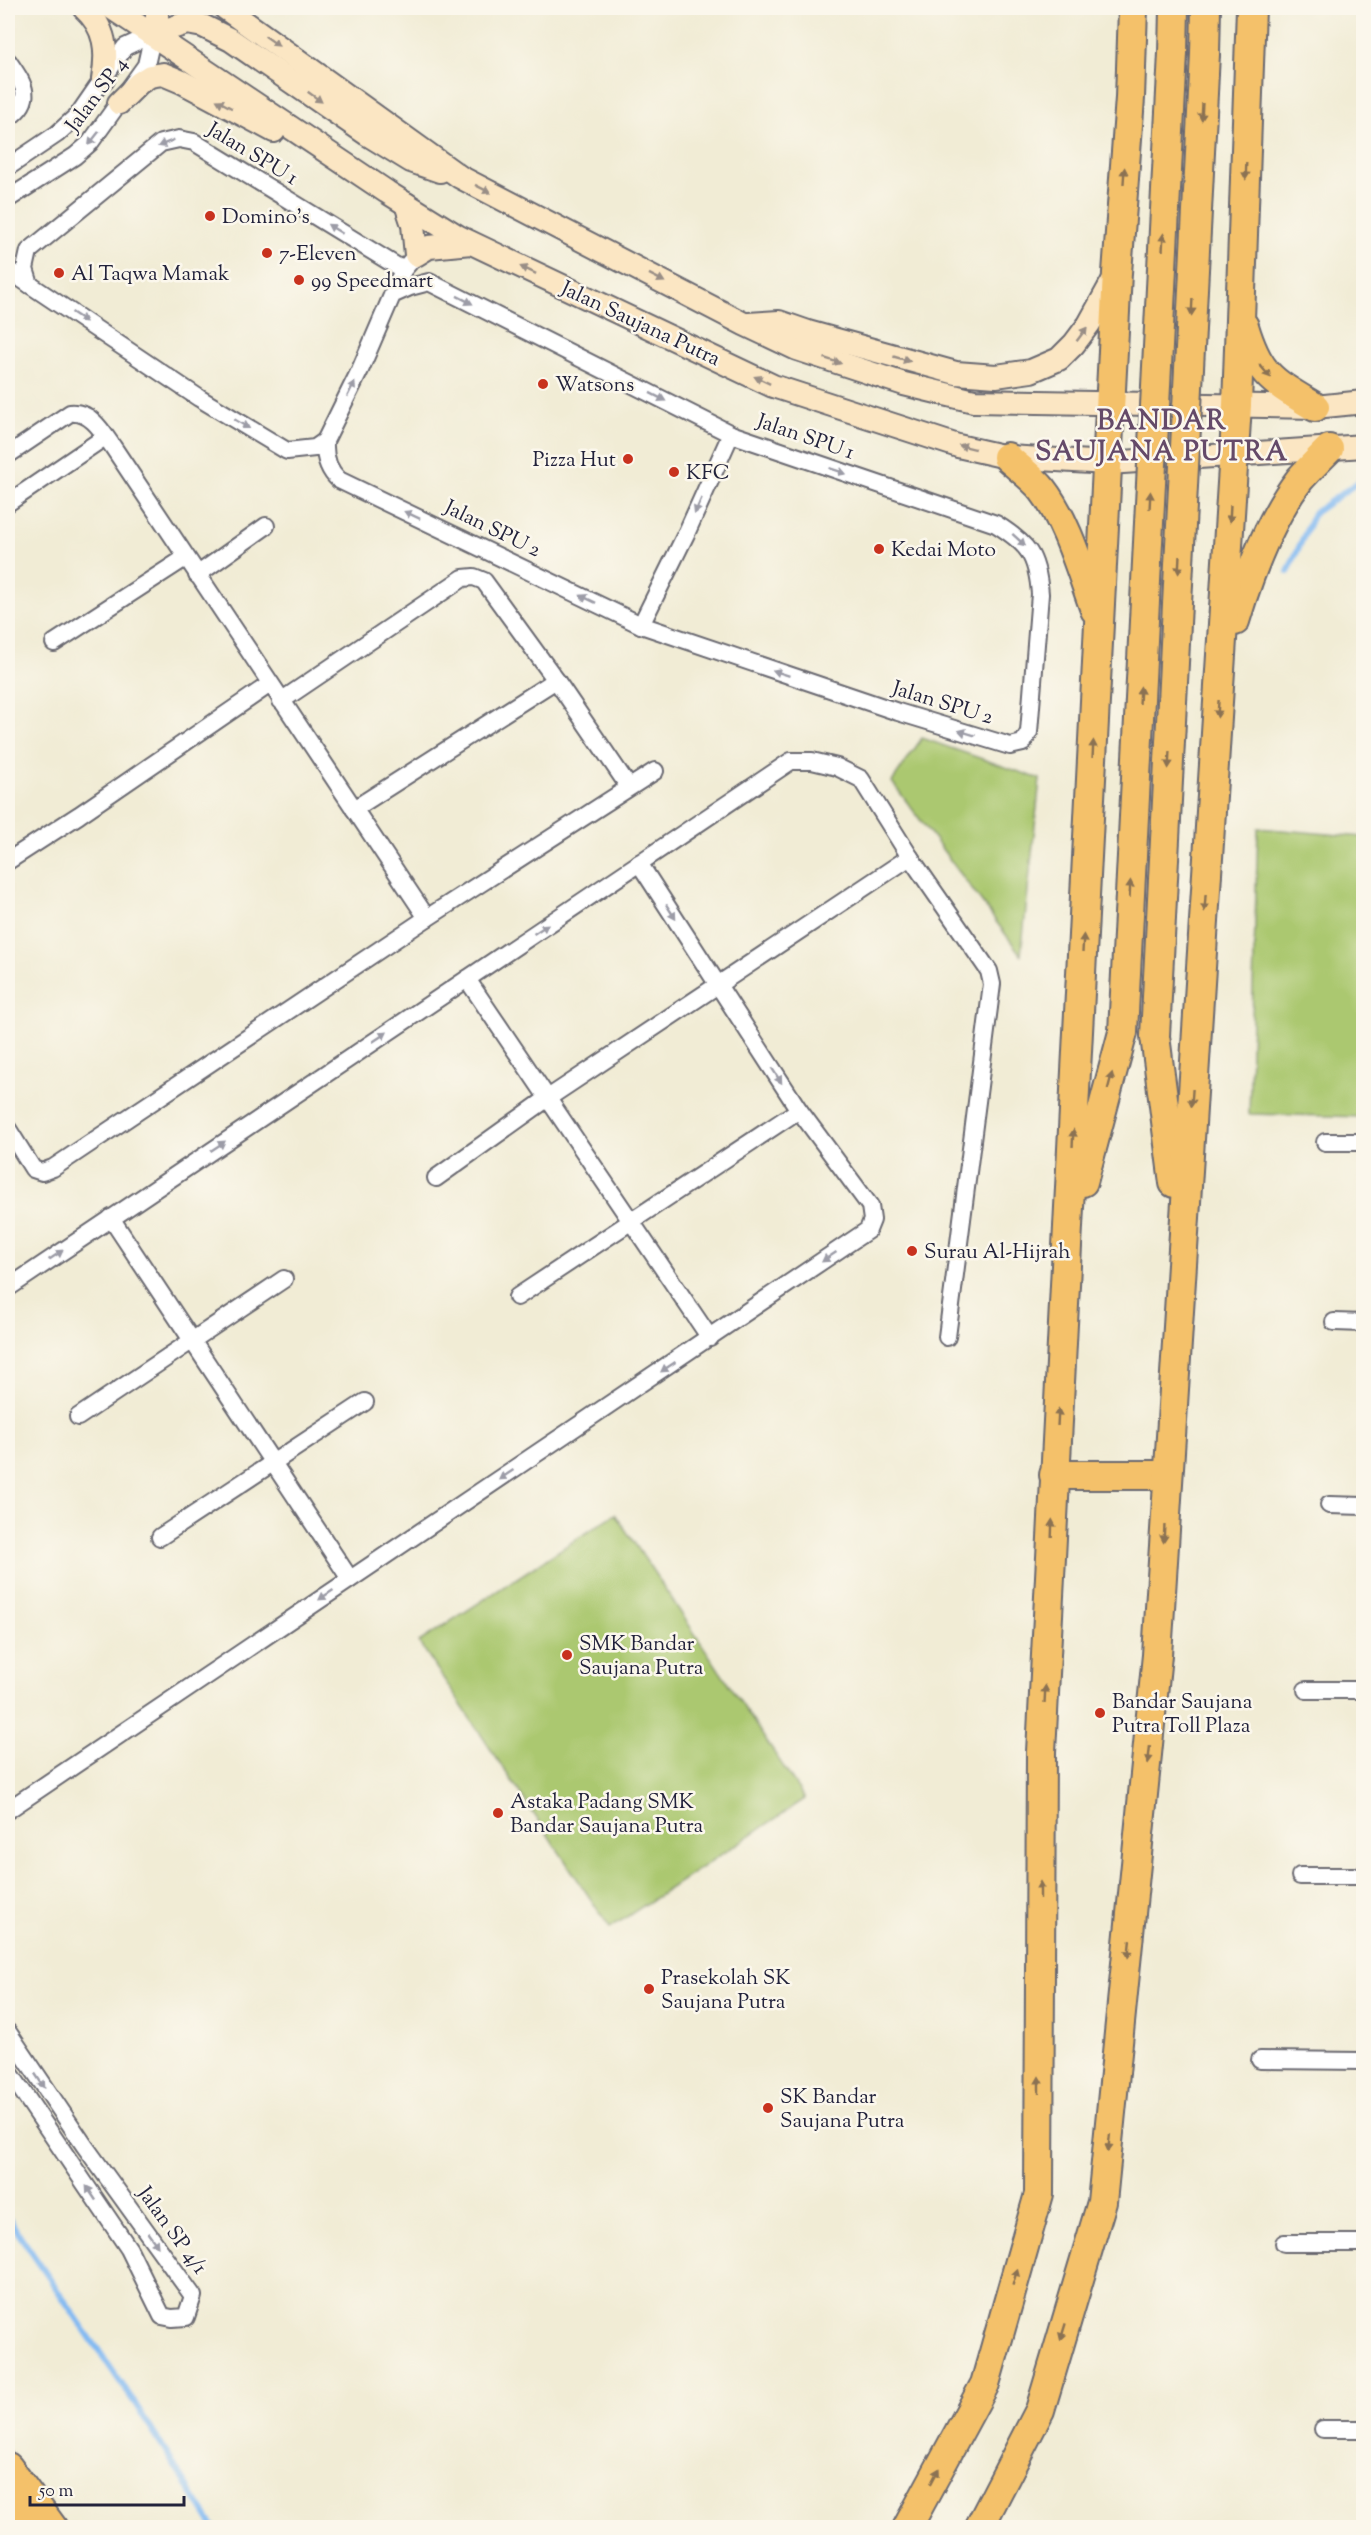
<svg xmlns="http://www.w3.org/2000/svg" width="1371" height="2535" font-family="'Sorts Mill Goudy',serif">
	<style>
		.green { fill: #abc870; stroke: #667556; stroke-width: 1.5 }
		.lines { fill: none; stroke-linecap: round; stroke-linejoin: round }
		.stream { stroke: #82baf2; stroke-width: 6 }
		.street-casing { stroke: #6a6971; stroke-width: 20 }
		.secondary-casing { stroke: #6a6971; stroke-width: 26 }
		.highway-casing { stroke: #6a6971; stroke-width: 32 }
		.street { stroke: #fff; stroke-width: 16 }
		.secondary { stroke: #fbe6c3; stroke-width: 22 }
		.highway { stroke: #f4c16a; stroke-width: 28 }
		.highway-bridge-casing { stroke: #6a6971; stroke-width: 32; stroke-linecap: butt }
		.highway-bridge { stroke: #f4c16a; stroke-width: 28 }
		.oneway { fill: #998e86 }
		.oneway2 { fill: #8b7252 }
		.oneway3 { fill: #9c9ca7 }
		.poi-dot { fill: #c8321e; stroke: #fbf7ec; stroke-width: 2 }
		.labels { text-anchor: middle; stroke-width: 5; stroke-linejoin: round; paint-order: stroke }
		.street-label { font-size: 21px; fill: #22223b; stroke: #fbf7ec }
		.poi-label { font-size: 21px; fill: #22223b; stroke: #fbf7ec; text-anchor: start }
		.district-label { font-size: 27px; font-weight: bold; letter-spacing: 1.5px; fill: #654a69; stroke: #fbf7ec }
	</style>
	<rect width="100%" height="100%" fill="#fbf7ec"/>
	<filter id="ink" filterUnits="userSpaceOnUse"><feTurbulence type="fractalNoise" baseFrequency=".0167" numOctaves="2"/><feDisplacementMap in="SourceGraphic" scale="12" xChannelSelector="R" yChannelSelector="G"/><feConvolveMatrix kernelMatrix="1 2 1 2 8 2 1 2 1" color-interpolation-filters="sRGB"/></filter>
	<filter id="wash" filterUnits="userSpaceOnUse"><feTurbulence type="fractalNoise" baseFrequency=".008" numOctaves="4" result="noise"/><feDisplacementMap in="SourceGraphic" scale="24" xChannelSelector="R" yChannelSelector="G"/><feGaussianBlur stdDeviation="1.35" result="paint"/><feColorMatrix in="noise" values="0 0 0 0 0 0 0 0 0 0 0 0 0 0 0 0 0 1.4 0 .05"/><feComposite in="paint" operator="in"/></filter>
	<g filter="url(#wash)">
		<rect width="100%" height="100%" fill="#f1ecd5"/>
		<g class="green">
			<path d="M922 738 1040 779 1021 955 892 782Z"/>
			<path d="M1258 828 1363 837V1117L1249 1114Z"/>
			<path d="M615 1514 805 1799 610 1928 419 1642Z"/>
		</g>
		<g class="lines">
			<g class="stream">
				<path d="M1288 572 1314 513 1364 478"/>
				<path d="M8 2218 134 2402 214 2528"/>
			</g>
		</g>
	</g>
	<g filter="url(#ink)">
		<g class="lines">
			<defs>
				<g id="street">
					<path d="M8 61C23 83 36 99 8 118"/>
					<path d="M8 167 57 134 78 115 125 47 153 34"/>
					<path d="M8 199 75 156 90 143 146 65 153 34"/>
					<path d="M8 270 199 398 287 451 315 448 325 441"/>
					<path d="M30 285 25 269 29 251 161 143 179 139 194 142 403 270"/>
					<path d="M392 295 410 287 429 282 731 434 996 524C1028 544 1037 555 1040 594L1029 732 1023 743 1010 746 898 712 641 625 339 480C328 470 324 457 325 441L360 370 403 270 416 255"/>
					<path d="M8 455 70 413C91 411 102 431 113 447L427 918"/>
					<path d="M8 503 105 437"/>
					<path d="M197 575 266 526"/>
					<path d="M641 625 686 534 731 434"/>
					<path d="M54 643 185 558"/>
					<path d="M281 701 463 578 474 577 484 581 556 680 629 787"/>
					<path d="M354 809 556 680"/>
					<path d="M8 861 79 815 270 684"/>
					<path d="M467 979 710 1338"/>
					<path d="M8 1129 33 1169 42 1172 53 1168 427 918 655 771"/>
					<path d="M1325 1142H1364"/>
					<path d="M436 1178 548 1098 910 857"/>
					<path d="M111 1218 350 1579"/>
					<path d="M8 1288 791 761H812L837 767 861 779 910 857 989 971 992 984 947 1337"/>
					<path d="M517 1297 799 1110"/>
					<path d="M1334 1322 1364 1323"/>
					<path d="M78 1417 284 1279"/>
					<path d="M1329 1505 1364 1506"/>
					<path d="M160 1537 365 1402"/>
					<path d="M1306 1690H1364"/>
					<path d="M8 1810 868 1230 872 1220 870 1206 799 1110 639 863"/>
					<path d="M1300 1876H1364"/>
					<path d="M8 2032 84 2145 193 2296 186 2317 172 2318 162 2316 129 2249 8 2070"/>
					<path d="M1260 2060 1364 2061"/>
					<path d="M1284 2243H1364"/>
					<path d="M1323 2429H1364"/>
				</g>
				<g id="secondary">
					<path d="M84 8C106 28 108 51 103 79"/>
					<path d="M112 8 387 192 459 237 773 386 958 446 1007 457 1108 463 1364 446"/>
					<path d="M225 8 460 177 744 324 797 349 904 384 974 401 1315 407 1364 402"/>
					<path d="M153 34 187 23 203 26 231 40 367 134 411 161 440 171"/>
					<path d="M153 34 157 22V8"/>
					<path d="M119 103 139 83 150 76 163 74 182 82 274 131"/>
					<path d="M406 204 413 225 416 255 429 247 471 243"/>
					<path d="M749 324 779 322 808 332 956 373 996 376 1031 371 1059 359 1074 344 1089 324 1115 277"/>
				</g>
				<g id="highway">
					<path d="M1173 53 1174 8"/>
					<path d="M1205 54 1206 8"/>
					<path d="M1244 326C1259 376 1272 381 1315 407"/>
					<path d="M1007 457C1019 468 1033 478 1042 489 1067 521 1081 572 1095 610"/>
					<path d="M1235 621C1249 574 1270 518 1300 479 1309 469 1319 459 1329 449"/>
					<path d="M1155 1036 1174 1183"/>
					<path d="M1083 1182 1123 1032"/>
					<path d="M1054 1475H1167"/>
					<path d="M8 2467 53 2528"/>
					<path d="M8 2509 20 2528"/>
					<path d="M907 2528 985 2384 1039 2194 1041 1752 1117 273 1130 98 1133 8"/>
					<path d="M979 2528 1040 2410 1102 2202 1157 1655 1237 405 1251 8"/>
				</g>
			</defs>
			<use href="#street" class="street-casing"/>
			<use href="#secondary" class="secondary-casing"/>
			<use href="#highway" class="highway-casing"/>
			<use href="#street" class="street"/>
			<use href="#secondary" class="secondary"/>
			<use href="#highway" class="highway"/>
			<defs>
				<g id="highway-bridge">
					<path d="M1123 1032 1173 53"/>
					<path d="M1155 1036 1205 54"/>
				</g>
			</defs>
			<use href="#highway-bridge" class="highway-bridge-casing"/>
			<use href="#highway-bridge" class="highway-bridge"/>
		</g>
		<defs><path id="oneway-solid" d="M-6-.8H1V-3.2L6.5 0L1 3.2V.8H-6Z" transform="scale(1.5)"/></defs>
		<g class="oneway">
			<use href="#oneway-solid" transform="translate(272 41) rotate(36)"/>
			<use href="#oneway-solid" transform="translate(315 97) rotate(36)"/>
			<use href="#oneway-solid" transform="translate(224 104) rotate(-152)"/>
			<use href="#oneway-solid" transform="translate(483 189) rotate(27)"/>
			<use href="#oneway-solid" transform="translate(528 270) rotate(-155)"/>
			<use href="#oneway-solid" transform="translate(657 278) rotate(27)"/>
			<use href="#oneway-solid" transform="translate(1082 334) rotate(-53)"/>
			<use href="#oneway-solid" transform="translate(902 359) rotate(16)"/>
			<use href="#oneway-solid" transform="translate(833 361) rotate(18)"/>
			<use href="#oneway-solid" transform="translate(762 380) rotate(-155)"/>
			<use href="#oneway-solid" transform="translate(967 447) rotate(-166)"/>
		</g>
		<g class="oneway2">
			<use href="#oneway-solid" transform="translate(1202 112) rotate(93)"/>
			<use href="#oneway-solid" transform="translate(1246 171) rotate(92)"/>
			<use href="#oneway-solid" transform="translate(1124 176) rotate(-86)"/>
			<use href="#oneway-solid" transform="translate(1163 242) rotate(-87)"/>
			<use href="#oneway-solid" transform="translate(1192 307) rotate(93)"/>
			<use href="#oneway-solid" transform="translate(1265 371) rotate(50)"/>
			<use href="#oneway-solid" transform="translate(1150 500) rotate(-87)"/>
			<use href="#oneway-solid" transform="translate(1230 514) rotate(93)"/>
			<use href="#oneway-solid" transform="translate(1179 565) rotate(93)"/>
			<use href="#oneway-solid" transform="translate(1140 695) rotate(-87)"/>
			<use href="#oneway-solid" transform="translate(1218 709) rotate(94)"/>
			<use href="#oneway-solid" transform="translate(1093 749) rotate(-87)"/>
			<use href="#oneway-solid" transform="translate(1169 760) rotate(93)"/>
			<use href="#oneway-solid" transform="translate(1130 889) rotate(-87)"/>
			<use href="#oneway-solid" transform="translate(1205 903) rotate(94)"/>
			<use href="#oneway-solid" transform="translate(1083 943) rotate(-87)"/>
			<use href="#oneway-solid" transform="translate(1110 1081) rotate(-75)"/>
			<use href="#oneway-solid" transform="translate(1192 1098) rotate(94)"/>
			<use href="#oneway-solid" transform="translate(1073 1138) rotate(-87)"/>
			<use href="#oneway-solid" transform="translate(1058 1417) rotate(-87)"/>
			<use href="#oneway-solid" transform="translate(1052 1528) rotate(-88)"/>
			<use href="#oneway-solid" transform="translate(1164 1534) rotate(93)"/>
			<use href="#oneway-solid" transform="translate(1045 1694) rotate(-87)"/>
			<use href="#oneway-solid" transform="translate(1149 1755) rotate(96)"/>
			<use href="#oneway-solid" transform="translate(1040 1890) rotate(-90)"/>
			<use href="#oneway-solid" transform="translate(1129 1949) rotate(96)"/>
			<use href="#oneway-solid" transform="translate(1039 2085) rotate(-90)"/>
			<use href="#oneway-solid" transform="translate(1109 2143) rotate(96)"/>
			<use href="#oneway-solid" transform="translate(1015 2277) rotate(-74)"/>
			<use href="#oneway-solid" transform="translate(1063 2332) rotate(107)"/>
			<use href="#oneway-solid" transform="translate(935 2476) rotate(-62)"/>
		</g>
		<g class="oneway3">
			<use href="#oneway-solid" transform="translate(94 138) rotate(128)"/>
			<use href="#oneway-solid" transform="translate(166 143) rotate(158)"/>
			<use href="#oneway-solid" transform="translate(335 229) rotate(-148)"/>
			<use href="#oneway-solid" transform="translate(465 300) rotate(27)"/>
			<use href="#oneway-solid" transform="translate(79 317) rotate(34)"/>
			<use href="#oneway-solid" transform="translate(351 389) rotate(-64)"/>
			<use href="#oneway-solid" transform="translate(658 397) rotate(27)"/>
			<use href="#oneway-solid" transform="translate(242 424) rotate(31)"/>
			<use href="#oneway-solid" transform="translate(838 471) rotate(19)"/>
			<use href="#oneway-solid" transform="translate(698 506) rotate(114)"/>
			<use href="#oneway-solid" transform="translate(412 515) rotate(-155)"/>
			<use href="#oneway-solid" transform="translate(1019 540) rotate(42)"/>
			<use href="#oneway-solid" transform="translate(588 599) rotate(-154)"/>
			<use href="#oneway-solid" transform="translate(781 673) rotate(-161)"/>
			<use href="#oneway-solid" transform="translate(967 733) rotate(-163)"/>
			<use href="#oneway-solid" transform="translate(671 912) rotate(57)"/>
			<use href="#oneway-solid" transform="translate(541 929) rotate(-34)"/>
			<use href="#oneway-solid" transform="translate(380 1037) rotate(-34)"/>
			<use href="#oneway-solid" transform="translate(777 1076) rotate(57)"/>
			<use href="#oneway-solid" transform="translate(218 1146) rotate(-34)"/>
			<use href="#oneway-solid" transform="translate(56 1255) rotate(-34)"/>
			<use href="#oneway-solid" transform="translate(829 1257) rotate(146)"/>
			<use href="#oneway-solid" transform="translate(668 1367) rotate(146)"/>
			<use href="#oneway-solid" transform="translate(506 1475) rotate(146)"/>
			<use href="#oneway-solid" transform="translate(326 1595) rotate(146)"/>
			<use href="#oneway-solid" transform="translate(40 2081) rotate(56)"/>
			<use href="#oneway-solid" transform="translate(91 2193) rotate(-124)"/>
			<use href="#oneway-solid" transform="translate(153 2240) rotate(54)"/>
		</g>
	</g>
	<g class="poi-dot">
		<circle cx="210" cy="216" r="6"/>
		<circle cx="267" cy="253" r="6"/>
		<circle cx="59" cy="273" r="6"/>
		<circle cx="299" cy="280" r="6"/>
		<circle cx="543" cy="384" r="6"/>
		<circle cx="628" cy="459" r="6"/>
		<circle cx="674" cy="472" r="6"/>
		<circle cx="879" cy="549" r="6"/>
		<circle cx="912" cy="1251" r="6"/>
		<circle cx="567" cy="1655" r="6"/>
		<circle cx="1100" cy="1713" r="6"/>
		<circle cx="498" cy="1813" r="6"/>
		<circle cx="649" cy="1989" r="6"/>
		<circle cx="768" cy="2108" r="6"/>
	</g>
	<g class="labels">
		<g class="street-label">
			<text transform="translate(96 94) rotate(-53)" y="7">Jalan SP 4</text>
			<text transform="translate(253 153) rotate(31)" y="7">Jalan SPU 1</text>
			<text transform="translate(641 323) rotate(25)" y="7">Jalan Saujana Putra</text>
			<text transform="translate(806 436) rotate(19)" y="7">Jalan SPU 1</text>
			<text transform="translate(493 528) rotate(26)" y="7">Jalan SPU 2</text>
			<text transform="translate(943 702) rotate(17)" y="7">Jalan SPU 2</text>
			<text transform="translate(173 2230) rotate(54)" y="7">Jalan SP 4/1</text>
		</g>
		<g class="poi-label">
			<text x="222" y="223">Domino's</text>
			<text x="279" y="260">7-Eleven</text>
			<text x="71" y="280">Al Taqwa Mamak</text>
			<text x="311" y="287">99 Speedmart</text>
			<text x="555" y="391">Watsons</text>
			<text x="616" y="466" text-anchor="end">Pizza Hut</text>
			<text x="686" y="479">KFC</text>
			<text x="891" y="556">Kedai Moto</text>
			<text x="924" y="1258">Surau Al-Hijrah</text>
			<text x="579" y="1650">SMK Bandar<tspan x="579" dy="24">Saujana Putra</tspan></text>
			<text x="1112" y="1708">Bandar Saujana<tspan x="1112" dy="24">Putra Toll Plaza</tspan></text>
			<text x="510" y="1808">Astaka Padang SMK<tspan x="510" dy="24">Bandar Saujana Putra</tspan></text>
			<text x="661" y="1984">Prasekolah SK<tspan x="661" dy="24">Saujana Putra</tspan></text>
			<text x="780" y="2103">SK Bandar<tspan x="780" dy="24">Saujana Putra</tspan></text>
		</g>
		<g class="district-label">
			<text x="1162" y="429">BANDAR<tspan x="1162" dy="31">SAUJANA PUTRA</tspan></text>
		</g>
	</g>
	<rect width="1371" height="2535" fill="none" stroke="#fbf7ec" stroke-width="30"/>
	<path d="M30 2496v9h154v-9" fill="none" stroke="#22223b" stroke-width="3"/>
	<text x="39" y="2496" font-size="18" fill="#22223b" stroke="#fbf7ec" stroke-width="4.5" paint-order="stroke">50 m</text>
</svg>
